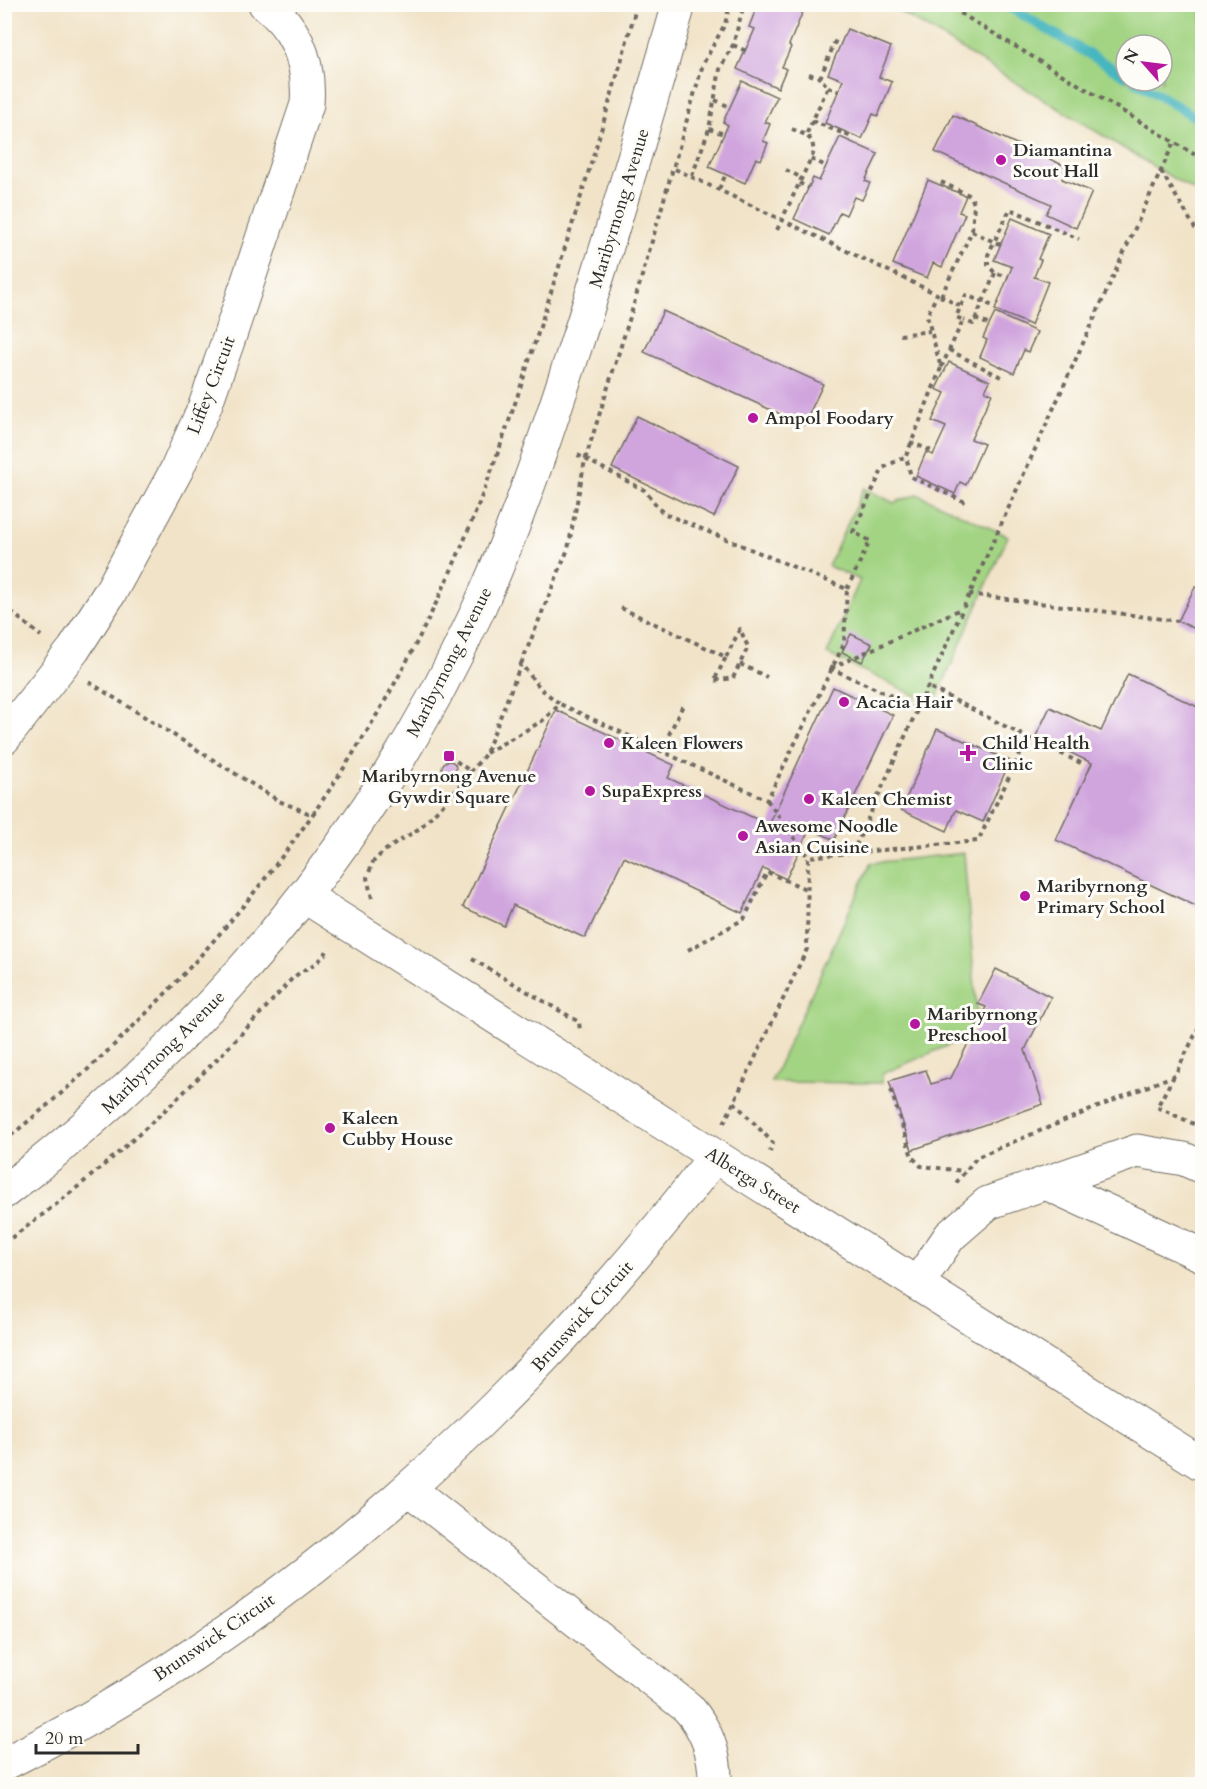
<svg xmlns="http://www.w3.org/2000/svg" width="1207" height="1789" font-family="Cardo,serif">
	<style>
		.green { fill: #a3d483; stroke: #678057; stroke-width: 1.5; fill-rule: evenodd }
		.lines { fill: none; stroke-linecap: round; stroke-linejoin: round }
		.stream { stroke: #47b6bf; stroke-width: 10 }
		.building { fill: #d0a5de }
		.minor-casing { stroke: #706b62; stroke-width: 35 }
		.path { stroke: #706b62; stroke-width: 4; stroke-dasharray: 4.5 4.5; stroke-linecap: butt }
		.minor { stroke: #fff; stroke-width: 33 }
		.poi-dot { fill: #b5179e; stroke: #fdfcf7; stroke-width: 2 }
		.labels { text-anchor: middle; stroke-width: 6; stroke-linejoin: round; paint-order: stroke }
		.poi-label { font-size: 18px; font-weight: bold; fill: #2b2b2b; stroke: #fdfcf7; text-anchor: start }
		.street-label { font-size: 18px; fill: #2b2b2b; stroke: #fdfcf7 }
	</style>
	<rect width="100%" height="100%" fill="#fdfcf7"/>
	<filter id="ink" filterUnits="userSpaceOnUse"><feTurbulence type="fractalNoise" baseFrequency=".0167" numOctaves="2"/><feDisplacementMap in="SourceGraphic" scale="12" xChannelSelector="R" yChannelSelector="G"/><feConvolveMatrix kernelMatrix="1 2 1 2 8 2 1 2 1" color-interpolation-filters="sRGB"/></filter>
	<filter id="wash" filterUnits="userSpaceOnUse"><feTurbulence type="fractalNoise" baseFrequency=".008" numOctaves="4" result="noise"/><feDisplacementMap in="SourceGraphic" scale="24" xChannelSelector="R" yChannelSelector="G"/><feGaussianBlur stdDeviation="1.35" result="paint"/><feColorMatrix in="noise" values="0 0 0 0 0 0 0 0 0 0 0 0 0 0 0 0 0 1.4 0 .05"/><feComposite in="paint" operator="in"/></filter>
	<g filter="url(#wash)">
		<rect width="100%" height="100%" fill="#f1e3c8"/>
		<g class="green">
			<path d="M889 5H1202V195L1171 177ZM1126 45H1162V81H1126Z"/>
			<path d="M864 488 894 503 917 494 1008 536 934 704 827 654 860 580 828 566Z"/>
			<path d="M964 853 977 1014 963 1039 882 1074V1083L771 1082 871 863Z"/>
		</g>
		<g class="lines">
			<g class="stream">
				<path d="M1004 4 1126 76"/>
				<path d="M1135 81 1202 121"/>
			</g>
		</g>
		<g id="blocks">
			<g class="building">
				<path d="M758 4H806L789 45 791 47 782 67 786 69 778 88 737 69 755 29 749 27Z"/>
				<path d="M847 29 891 47 879 77 892 82 878 116 873 114 862 139 825 123 843 80 828 74Z"/>
				<path d="M742 81 777 97 765 122 770 124 763 141 768 143 761 160 756 158 745 183 709 167 728 125 723 122Z"/>
				<path d="M953 115 1067 167 1062 179 1092 192 1076 228 1046 214 1051 204 935 152Z"/>
				<path d="M840 137 878 154 865 181 870 183 862 200 854 197 846 215 840 212 829 235 794 219 813 178 819 181Z"/>
				<path d="M928 180 966 196 959 212 965 214 942 267 933 263 927 278 893 264Z"/>
				<path d="M1012 218 1049 234 1038 259 1041 260 1034 277 1048 282 1031 325 995 310 1012 267 994 260Z"/>
				<path d="M663 311 823 384 804 425 644 352Z"/>
				<path d="M995 313 1037 332 1028 352 1024 350 1014 373 980 357 987 340 983 338Z"/>
				<path d="M949 362 990 381 985 391 992 394 971 439 984 444 966 485 960 482 955 494 916 476 926 452 933 455 946 427 932 421 945 393 936 389Z"/>
				<path d="M637 416 739 466 714 517 612 468Z"/>
				<path d="M1195 587 1202 590V632L1178 621Z"/>
				<path d="M851 634 872 644 862 662 842 652Z"/>
				<path d="M1128 674 1202 709V909L1056 840 1092 763 1036 736 1050 707 1101 731Z"/>
				<path d="M833 687 893 715 834 840 810 828 786 879 763 868 742 913 624 857 585 938 513 905 504 926 463 907 556 710 674 765 668 778 769 825Z"/>
				<path d="M937 729 1010 761 983 822 956 810 947 831 901 810Z"/>
				<circle cx="449" cy="768" r="7"/>
				<path d="M996 969 1051 997 1025 1050 1043 1104 912 1150 889 1081 926 1070 931 1084 951 1078 986 1007 978 1004Z"/>
			</g>
		</g>
	</g>
	<g filter="url(#ink)">
		<use href="#blocks" fill-opacity="0" stroke="#706b62" stroke-width="1.5"/>
		<g class="lines">
			<defs>
				<g id="minor">
					<path d="M4 738 74 649 111 591 177 469 205 406 228 341 307 104C310 64 298 29 265 4"/>
					<path d="M304 896 1202 1464"/>
					<path d="M1046 1183 1202 1255"/>
					<path d="M4 1192C205 1038 372 841 478 610 521 516 552 418 584 320 617 215 649 110 679 4"/>
					<path d="M917 1284 950 1236 988 1203 1137 1151 1184 1159 1202 1167"/>
					<path d="M409 1489 688 1708C707 1730 716 1755 715 1784"/>
					<path d="M4 1764C288 1622 524 1406 715 1156"/>
				</g>
			</defs>
			<use href="#minor" class="minor-casing"/>
			<g class="path">
				<path d="M945 4 1202 159"/>
				<path d="M955 4 960 12"/>
				<path d="M733 45 746 51"/>
				<path d="M809 74 820 78"/>
				<path d="M828 87 839 91"/>
				<path d="M715 100 730 107"/>
				<path d="M812 121 852 137"/>
				<path d="M709 129 724 134"/>
				<path d="M792 129 806 135"/>
				<path d="M811 159 826 166"/>
				<path d="M675 169 937 294 927 316 941 368 963 320 956 317 966 295 983 302 973 324 963 320"/>
				<path d="M786 170 802 178"/>
				<path d="M1161 171 1202 240"/>
				<path d="M692 176 709 129 720 69 733 45 744 4"/>
				<path d="M941 182 971 196 974 204 972 231"/>
				<path d="M799 183 809 188"/>
				<path d="M719 189 726 174"/>
				<path d="M777 230 814 152 812 141 806 135 828 87 820 78 837 37"/>
				<path d="M1000 244 994 242 1010 209 1079 239"/>
				<path d="M995 273 983 302 996 307"/>
				<path d="M940 296 960 306"/>
				<path d="M941 296 972 231 994 242 988 255V265L995 273 1008 277"/>
				<path d="M975 319 990 325"/>
				<path d="M900 335 930 331"/>
				<path d="M949 350 1001 377"/>
				<path d="M941 368 906 456 911 477 967 503"/>
				<path d="M910 442 934 452"/>
				<path d="M847 589 870 541 853 532 883 468 906 456"/>
				<path d="M969 594 1178 621"/>
				<path d="M4 606 41 636"/>
				<path d="M621 608 726 657 714 681 733 678 748 647 740 629 726 657"/>
				<path d="M521 664 568 549 585 460 631 314 703 64 725 24 730 4"/>
				<path d="M740 664 767 677"/>
				<path d="M830 668 918 708 1174 142"/>
				<path d="M831 668 961 609"/>
				<path d="M89 682 279 801 308 813 316 812"/>
				<path d="M1028 738 1083 764"/>
				<path d="M661 751 684 703"/>
				<path d="M486 753 542 721 560 704 767 800 844 644 847 589 663 513 644 490 574 453"/>
				<path d="M449 756 470 771"/>
				<path d="M767 800 808 857"/>
				<path d="M852 854 918 708"/>
				<path d="M372 898 367 878 373 862 384 851 420 828 450 797 486 753 521 664 541 689 560 704"/>
				<path d="M688 950 744 919 767 872 808 890"/>
				<path d="M472 959 579 1022 580 1031"/>
				<path d="M1174 1076 1157 1107 1194 1124"/>
				<path d="M891 1090 912 1157 921 1166 964 1171"/>
				<path d="M734 1102 773 1143 770 1152"/>
				<path d="M724 1123 807 949 808 857 978 841 1028 738 927 686"/>
				<path d="M4 1141C187 995 338 811 438 599 482 506 514 409 545 311 577 210 609 108 637 4"/>
				<path d="M956 1183 977 1157 1175 1075 1202 1021"/>
				<path d="M4 1243C110 1168 203 1078 289 982 300 969 319 966 327 951"/>
			</g>
			<use href="#minor" class="minor"/>
		</g>
	</g>
	<g class="poi-dot">
		<circle cx="1001" cy="160" r="6"/>
		<circle cx="753" cy="418" r="6"/>
		<circle cx="844" cy="702" r="6"/>
		<circle cx="609" cy="743" r="6"/>
		<path d="M965 744h6v6h6v6h-6v6h-6v-6h-6v-6h6z"/>
		<rect x="443" y="750" width="12" height="12" rx="3"/>
		<circle cx="590" cy="791" r="6"/>
		<circle cx="809" cy="799" r="6"/>
		<circle cx="743" cy="836" r="6"/>
		<circle cx="1025" cy="896" r="6"/>
		<circle cx="915" cy="1024" r="6"/>
		<circle cx="330" cy="1128" r="6"/>
	</g>
	<g class="labels">
		<g class="poi-label">
			<text x="1013" y="156">Diamantina<tspan x="1013" dy="21">Scout Hall</tspan></text>
			<text x="765" y="424">Ampol Foodary</text>
			<text x="856" y="708">Acacia Hair</text>
			<text x="621" y="749">Kaleen Flowers</text>
			<text x="982" y="749">Child Health<tspan x="982" dy="21">Clinic</tspan></text>
			<text x="449" y="782" text-anchor="middle">Maribyrnong Avenue<tspan x="449" dy="21">Gywdir Square</tspan></text>
			<text x="602" y="797">SupaExpress</text>
			<text x="821" y="805">Kaleen Chemist</text>
			<text x="755" y="832">Awesome Noodle<tspan x="755" dy="21">Asian Cuisine</tspan></text>
			<text x="1037" y="892">Maribyrnong<tspan x="1037" dy="21">Primary School</tspan></text>
			<text x="927" y="1020">Maribyrnong<tspan x="927" dy="21">Preschool</tspan></text>
			<text x="342" y="1124">Kaleen<tspan x="342" dy="21">Cubby House</tspan></text>
		</g>
		<g class="street-label">
			<text transform="translate(619 208) rotate(-73)" y="6">Maribyrnong Avenue</text>
			<text transform="translate(211 385) rotate(-69)" y="6">Liffey Circuit</text>
			<text transform="translate(449 662) rotate(-63)" y="6">Maribyrnong Avenue</text>
			<text transform="translate(163 1052) rotate(-45)" y="6">Maribyrnong Avenue</text>
			<text transform="translate(753 1180) rotate(32)" y="6">Alberga Street</text>
			<text transform="translate(582 1316) rotate(-48)" y="6">Brunswick Circuit</text>
			<text transform="translate(214 1637) rotate(-34)" y="6">Brunswick Circuit</text>
		</g>
	</g>
	<rect width="1207" height="1789" fill="none" stroke="#fdfcf7" stroke-width="24"/>
	<g transform="translate(1144 63) rotate(298)"><circle r="28" fill="#fdfcf7" stroke="#a9a8a5" stroke-width="1.5"/>
	<path d="M0-4.5L10 22L0 15L-10 22Z" fill="#b5179e"/>
	<text y="-9" font-size="16" font-weight="bold" text-anchor="middle" fill="#2b2b2b">N</text>
	</g>
	<path d="M36 1744v9h102v-9" fill="none" stroke="#2b2b2b" stroke-width="3"/>
	<text x="45" y="1744" font-size="18" fill="#2b2b2b" stroke="#fdfcf7" stroke-width="4.5" paint-order="stroke">20 m</text>
</svg>
